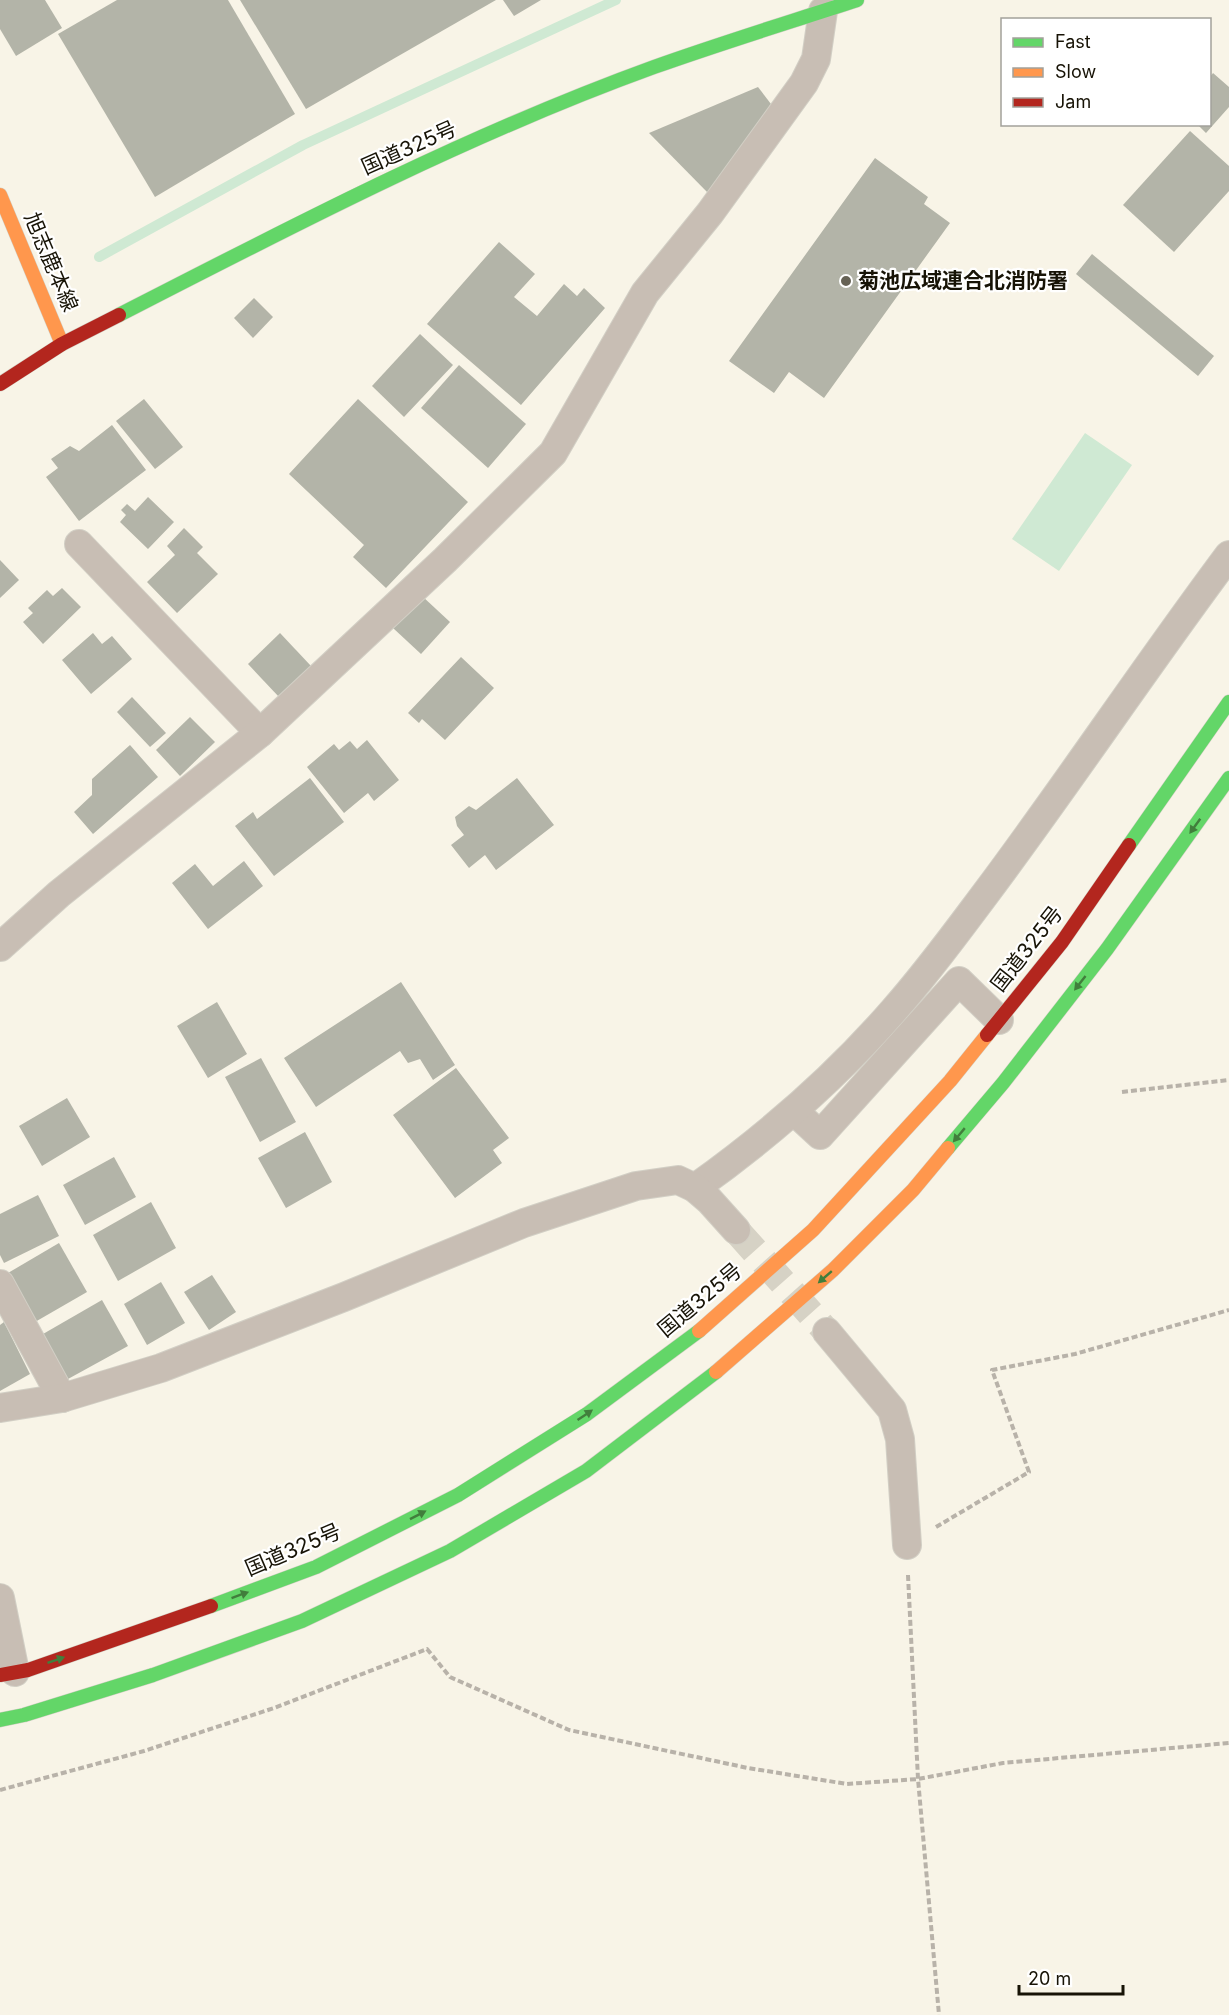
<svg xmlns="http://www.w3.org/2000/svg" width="1229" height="2015" font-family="Inter,'Noto Sans JP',sans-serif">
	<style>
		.water { fill: #cfe9d3 }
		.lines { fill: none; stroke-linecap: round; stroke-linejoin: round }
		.stream { stroke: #cfe9d3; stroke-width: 10 }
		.building { fill: #b3b4a8 }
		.street-tunnel { stroke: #d6d2c5; stroke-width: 28; stroke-dasharray: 28 14; stroke-linecap: butt }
		.street-casing { stroke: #d2cfc5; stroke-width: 30 }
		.fast-casing { stroke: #d2cfc5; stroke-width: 15 }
		.slow-casing { stroke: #d2cfc5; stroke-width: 15 }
		.jam-casing { stroke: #d2cfc5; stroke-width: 15 }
		.path { stroke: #b8b2a9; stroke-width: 4; stroke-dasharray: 6 3; stroke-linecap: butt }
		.street { stroke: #c8beb4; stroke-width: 28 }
		.fast { stroke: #63d668; stroke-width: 14 }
		.slow { stroke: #ff974d; stroke-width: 14 }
		.jam { stroke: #b3261e; stroke-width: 14 }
		.oneway { fill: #417e3c }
		.poi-dot { fill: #666255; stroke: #fff; stroke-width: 2 }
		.labels { text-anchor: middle; stroke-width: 4.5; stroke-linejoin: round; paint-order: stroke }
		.street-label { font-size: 21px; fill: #171306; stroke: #fff }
		.poi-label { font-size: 21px; font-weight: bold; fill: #171306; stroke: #fff; text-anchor: start }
	</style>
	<rect width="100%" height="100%" fill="#f8f4e7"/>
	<path class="water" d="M1085 433 1132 465 1059 571 1012 539Z"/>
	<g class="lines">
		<path class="stream" d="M99 257 303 145 616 0"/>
	</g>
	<g class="building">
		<path d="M0 0H45L62 28 16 56 0 29Z"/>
		<path d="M117 0H228L295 114 155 197 58 34Z"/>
		<path d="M240 0H496L306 109Z"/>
		<path d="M503 0H541L514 16Z"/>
		<path d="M1213 73 1229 87V107L1206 133 1197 124H1210V77Z"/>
		<path d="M758 87 771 104 708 193 649 133Z"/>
		<path d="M1190 131 1229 166V191L1174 252 1123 205Z"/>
		<path d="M875 158 928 197 924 204 950 223 824 398 789 372 774 393 729 361Z"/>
		<path d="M499 242 535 274 514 297 537 316 564 284 577 296 584 288 605 308 521 405 427 324Z"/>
		<path d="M1092 254 1214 356 1198 376 1076 274Z"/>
		<path d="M254 298 273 317 253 338 234 318Z"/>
		<path d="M420 334 453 365 404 417 372 386Z"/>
		<path d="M459 365 526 424 488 468 421 408Z"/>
		<path d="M144 399 183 447 155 469 116 421Z"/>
		<path d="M358 399 468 502 386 588 353 557 364 545 289 474Z"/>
		<path d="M112 425 146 470 79 521 46 477 58 468 51 459 70 446 79 451Z"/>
		<path d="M148 497 174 522 148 549 120 522 126 515 121 510 127 504 135 511Z"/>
		<path d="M184 528 203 547 197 553 218 574 177 613 147 582 175 555 167 546Z"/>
		<path d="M0 560 19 580 0 598Z"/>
		<path d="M62 588 81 607 43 644 23 622 33 613 28 608 47 590 53 596Z"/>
		<path d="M422 596 450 622 421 654 393 628Z"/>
		<path d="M93 633 102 644 112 636 132 659 91 694 62 660Z"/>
		<path d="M280 633 311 666 279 697 248 664Z"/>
		<path d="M461 657 494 688 445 740 422 719 419 723 408 713Z"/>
		<path d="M132 697 166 733 150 747 117 712Z"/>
		<path d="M190 717 215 742 180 776 156 750Z"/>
		<path d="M367 740 399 780 374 801 368 793 344 813 307 767 334 744 339 750 350 741 357 749Z"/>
		<path d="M130 745 158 777 93 834 74 812 92 795V779Z"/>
		<path d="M310 778 344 822 274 876 235 826 253 812 257 819Z"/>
		<path d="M517 778 554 825 496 870 485 855 469 868 451 845 464 835 457 826 455 817 469 806 476 810Z"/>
		<path d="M244 861 263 886 208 929 172 883 195 864 213 886Z"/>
		<path d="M401 982 455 1065 433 1080 420 1059 408 1063 400 1051 316 1107 284 1058Z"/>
		<path d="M217 1002 247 1054 208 1078 177 1026Z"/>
		<path d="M261 1058 296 1122 260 1142 225 1077Z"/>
		<path d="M456 1068 509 1138 493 1150 502 1163 455 1198 393 1115Z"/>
		<path d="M67 1098 90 1137 42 1166 19 1126Z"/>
		<path d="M305 1132 332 1182 286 1208 258 1158Z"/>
		<path d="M114 1157 136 1197 85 1225 63 1185Z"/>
		<path d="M38 1195 59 1236 4 1263 0 1255V1214Z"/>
		<path d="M151 1202 176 1248 118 1281 93 1235Z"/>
		<path d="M59 1243 87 1292 35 1322 8 1273Z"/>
		<path d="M212 1275 236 1312 209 1330 184 1292Z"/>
		<path d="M161 1282 185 1323 147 1345 124 1304Z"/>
		<path d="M102 1300 128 1346 68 1379 43 1334Z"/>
		<path d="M4 1322 30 1374 0 1391V1325Z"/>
	</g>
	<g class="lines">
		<path class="street-tunnel" d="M736 1230 827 1332"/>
		<defs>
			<g id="street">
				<path d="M79 544 260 733"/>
				<path d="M0 947 59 894 260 733 445 560 553 453 645 293 710 213 804 83 816 59 823 11"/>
				<path d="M794 1111 820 1135 959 981 999 1020"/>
				<path d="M695 1188C768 1136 835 1078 894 1010 927 973 956 933 986 893 1069 782 1146 666 1229 555"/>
				<path d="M0 1284 62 1398"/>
				<path d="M827 1332 892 1410 900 1439 907 1545"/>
				<path d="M0 1408 62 1398 161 1368 344 1297 524 1223 636 1186 678 1180 695 1188 709 1200 736 1230"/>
				<path d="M0 1598 15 1672"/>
			</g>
			<g id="fast">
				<path d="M119 315C294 225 469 134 654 67 721 43 790 22 857 0"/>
				<path d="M1129 845 1229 702"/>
				<path d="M948 1148 1003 1083 1107 949 1229 778"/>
				<path d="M211 1606 316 1567 458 1495 587 1414 699 1331"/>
				<path d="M0 1720 24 1715 153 1675 302 1621 450 1551 586 1471 716 1372"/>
			</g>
			<g id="slow">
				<path d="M0 195 62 344"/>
				<path d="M699 1331 813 1230 950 1081 987 1035"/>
				<path d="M716 1372 833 1270 913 1190 948 1148"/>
			</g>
			<g id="jam">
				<path d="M0 384 62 344 119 315"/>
				<path d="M987 1035 1062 942 1129 845"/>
				<path d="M0 1675 28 1670 211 1606"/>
			</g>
		</defs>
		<use href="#street" class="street-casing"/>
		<use href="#fast" class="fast-casing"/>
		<use href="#slow" class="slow-casing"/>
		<use href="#jam" class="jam-casing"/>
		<g class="path">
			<path d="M1122 1092 1229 1080"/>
			<path d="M936 1527 1029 1472 992 1370 1075 1354 1229 1310"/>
			<path d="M908 1575 918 1779 939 2015"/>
			<path d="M0 1790 144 1751 274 1708 427 1649 450 1677 569 1730 748 1768 847 1784 918 1779 1003 1763 1229 1743"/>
		</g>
		<use href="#street" class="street"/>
		<use href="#fast" class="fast"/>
		<use href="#slow" class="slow"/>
		<use href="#jam" class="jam"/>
	</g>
	<defs><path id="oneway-solid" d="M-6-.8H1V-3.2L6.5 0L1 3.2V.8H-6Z" transform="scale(1.5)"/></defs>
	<g class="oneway">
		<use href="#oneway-solid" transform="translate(1195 826) rotate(126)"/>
		<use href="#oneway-solid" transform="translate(1080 983) rotate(128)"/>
		<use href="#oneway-solid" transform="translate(959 1135) rotate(130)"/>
		<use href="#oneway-solid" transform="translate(825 1277) rotate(139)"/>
		<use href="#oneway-solid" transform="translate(585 1415) rotate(-34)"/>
		<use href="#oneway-solid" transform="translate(418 1515) rotate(-27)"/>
		<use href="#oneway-solid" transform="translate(240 1595) rotate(-20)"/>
		<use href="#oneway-solid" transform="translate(56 1660) rotate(-19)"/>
	</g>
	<circle class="poi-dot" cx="846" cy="281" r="6"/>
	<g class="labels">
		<g class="street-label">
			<text transform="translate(409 148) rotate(-24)" y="7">国道325号</text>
			<text transform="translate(51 262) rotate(67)" y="7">旭志鹿本線</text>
			<text transform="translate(1027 949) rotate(-52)" y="7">国道325号</text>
			<text transform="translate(700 1300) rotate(-40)" y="7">国道325号</text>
			<text transform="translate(293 1550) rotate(-23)" y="7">国道325号</text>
		</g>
		<g class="poi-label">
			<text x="858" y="288">菊池広域連合北消防署</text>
		</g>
	</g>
	<rect x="1001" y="18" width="210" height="108" fill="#ffffff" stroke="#a2a19b" stroke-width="1.5"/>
	<rect x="1013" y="38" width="30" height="9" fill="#63d668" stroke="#a2a19b" stroke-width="1.5"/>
	<text x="1055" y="48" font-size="18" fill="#171306">Fast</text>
	<rect x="1013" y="68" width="30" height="9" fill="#ff974d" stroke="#a2a19b" stroke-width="1.5"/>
	<text x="1055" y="78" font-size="18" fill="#171306">Slow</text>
	<rect x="1013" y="98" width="30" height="9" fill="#b3261e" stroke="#a2a19b" stroke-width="1.5"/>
	<text x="1055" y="108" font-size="18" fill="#171306">Jam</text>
	<path d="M1019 1985v9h104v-9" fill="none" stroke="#171306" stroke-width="3"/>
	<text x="1028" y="1985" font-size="18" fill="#171306" stroke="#ffffff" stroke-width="4.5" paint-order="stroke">20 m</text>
</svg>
